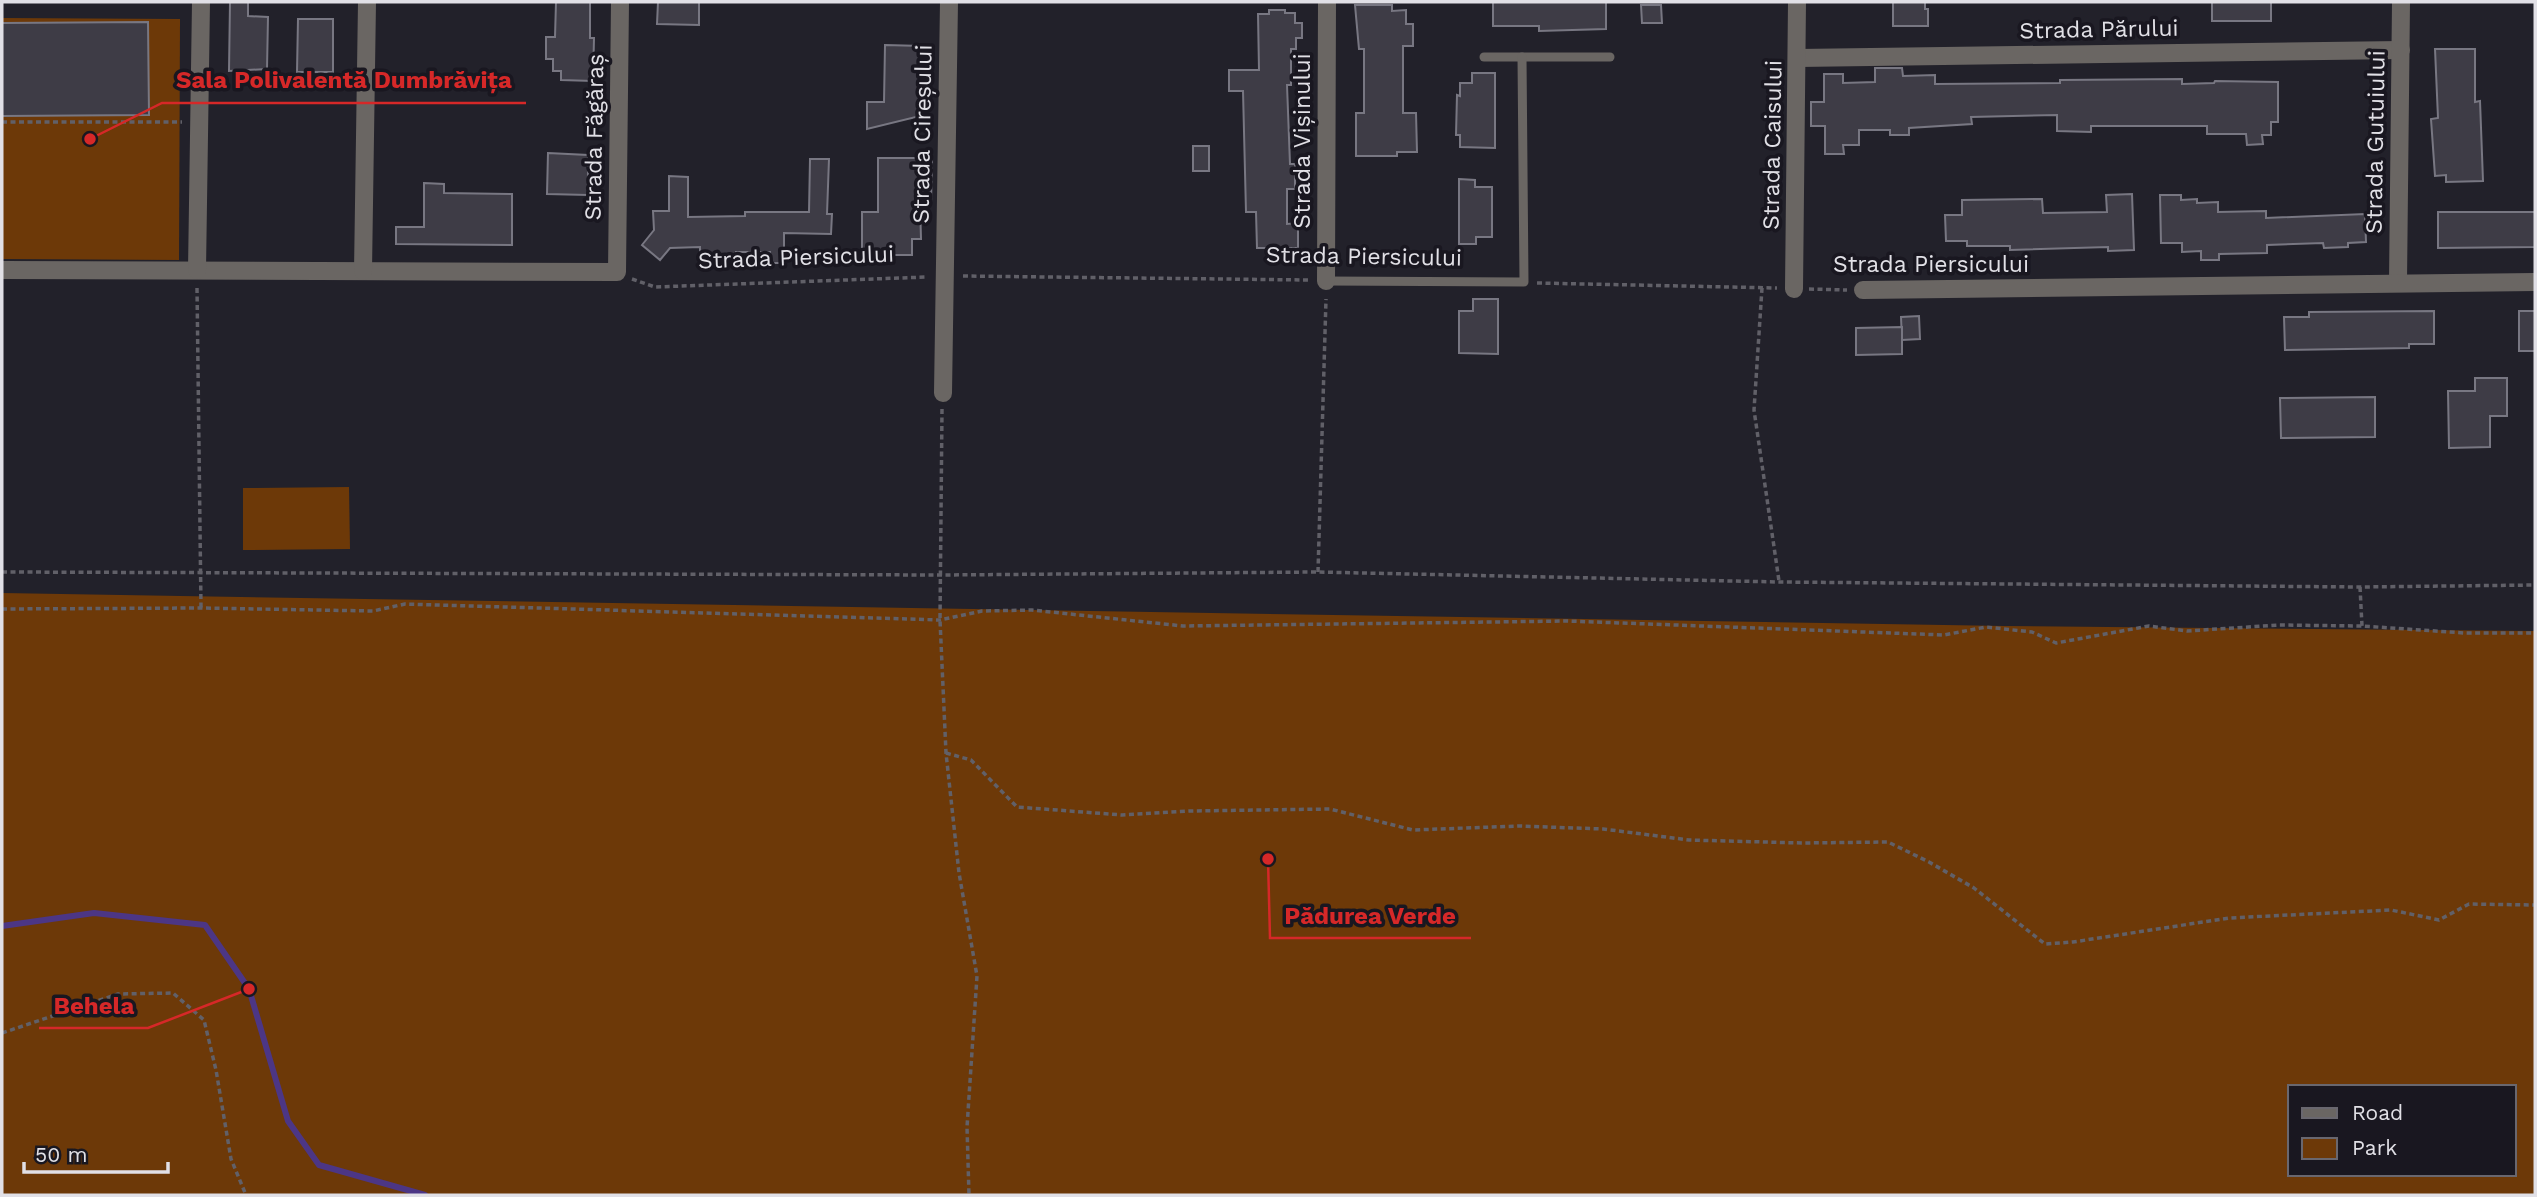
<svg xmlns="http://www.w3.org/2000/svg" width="2537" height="1197" font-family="'Work Sans',sans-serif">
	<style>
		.green { fill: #6d3908; fill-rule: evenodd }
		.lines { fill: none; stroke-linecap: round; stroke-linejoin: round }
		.stream { stroke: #4c3685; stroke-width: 6 }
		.building { fill: #3e3c46; stroke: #787782; stroke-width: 2 }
		.path { stroke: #616068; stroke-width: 3.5; stroke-dasharray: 5 3.5; stroke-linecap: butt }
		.service { stroke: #6a6663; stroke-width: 9 }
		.minor { stroke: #6a6663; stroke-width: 18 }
		.tertiary { stroke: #6a6663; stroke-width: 18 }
		.labels { text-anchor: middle; stroke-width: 7; stroke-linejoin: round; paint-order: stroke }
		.street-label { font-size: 23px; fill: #e1e0e6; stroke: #191720 }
		.leader { fill: none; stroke: #d62828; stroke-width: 2.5 }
		.callout-dot { fill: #d62828; stroke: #191720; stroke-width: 2.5 }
		.callout-label { font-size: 24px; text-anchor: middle; font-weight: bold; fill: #d62828; stroke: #191720; stroke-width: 7; stroke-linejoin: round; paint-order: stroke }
	</style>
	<rect width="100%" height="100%" fill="#22212a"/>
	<g class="green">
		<path d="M2 18 180 19 179 260 2 259Z"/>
		<path d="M349 487 350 549 243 550V488Z"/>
		<path d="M2 593 2005 626 2535 631V1195H2ZM2290 1087H2514V1174H2290Z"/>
	</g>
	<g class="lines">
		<path class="stream" d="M2 926 94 913 205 925 249 989 288 1121 319 1165 425 1195"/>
	</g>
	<g class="building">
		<path d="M230 2H248V16L268 17 267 69 229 71Z"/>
		<path d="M556 2H590V38H594L593 81 561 80V71H553V59H546V37H555Z"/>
		<path d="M658 2H699V25L657 24Z"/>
		<path d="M1493 2H1606V29L1539 31V26H1493Z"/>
		<path d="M1893 2H1925V9H1928V26H1893Z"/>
		<rect x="2212" y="2" width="59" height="19"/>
		<path d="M1355 5H1392V11L1406 10V24H1413V46H1403V113H1416L1417 152H1397V156H1356V113H1364V49H1359Z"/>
		<path d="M1641 5H1661L1662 23H1642Z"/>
		<path d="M1269 10H1285V13H1295V23H1302V38H1296V49H1291V85H1287L1290 164H1295V189H1287V224L1298 223V248H1287V254H1271V248H1257L1256 212H1246L1243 91H1229V70H1259L1258 14H1269Z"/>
		<path d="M298 19H333V72H297Z"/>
		<path d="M148 22 149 115 2 116V23Z"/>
		<path d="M885 45 922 46 920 116 867 129V102H884Z"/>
		<path d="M2435 49H2475V102L2480 101 2483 181 2446 182V175L2435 176 2431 119 2438 118Z"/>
		<path d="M1875 68H1902L1903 76 1935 75V84L2060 83V80L2182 79V84L2214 83 2215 81 2278 82V122H2271V135H2262L2263 144 2247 145 2246 134H2207V126H2091V132L2057 131V115L1971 117 1972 124 1909 128V135H1890V130H1859V145H1843L1844 154H1825V126H1811V102H1824V74H1843V83L1875 82Z"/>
		<path d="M1472 73H1495V148L1460 147V135H1456L1457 95 1460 96V83H1472Z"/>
		<rect x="1193" y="146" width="16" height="25"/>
		<path d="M548 153 588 155V195L547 194Z"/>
		<path d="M878 158H932L931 204 920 203 921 239H912V255H862V212H878Z"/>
		<path d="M810 159H829L827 214H832L831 234 784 233V263H770V252H736V257H700V247L670 248 660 260 642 245 654 230 653 211H669V176L688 177V217L745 216V212H809Z"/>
		<path d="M1459 179 1475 180V187H1492V237H1476V244H1459Z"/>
		<path d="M424 183 444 184V193L512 194V245L396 244V227H424Z"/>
		<path d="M2132 194 2134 250 2108 251V247L2010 250V246H1967V241H1946L1945 215H1962V200L2042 199 2043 213 2107 212 2106 195Z"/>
		<path d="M2160 195H2181V200L2197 199V203L2218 202V212L2266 211V218L2365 214 2366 242 2348 243V247L2324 248 2323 243 2267 245V253L2219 254V260H2201V251L2182 252V243H2161Z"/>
		<path d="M2438 212H2535V247L2438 248Z"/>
		<path d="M1473 299H1498V354L1459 353V311H1473Z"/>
		<path d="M2434 311V344H2409V348L2285 350 2284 317H2309V312Z"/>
		<rect x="2519" y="311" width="16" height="40"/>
		<path d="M1919 316 1920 339 1902 340 1901 317Z"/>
		<path d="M1902 327V354L1856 355V328Z"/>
		<path d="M2475 378H2507V416H2490V447L2449 448 2448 391H2475Z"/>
		<path d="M2375 397V437L2281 438 2280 398Z"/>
	</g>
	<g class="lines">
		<g class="path">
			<path d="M2 122H182"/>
			<path d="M963 276 1308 280"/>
			<path d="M632 279 655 287 927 277"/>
			<path d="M1537 283 1777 288"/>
			<path d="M197 288 201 608"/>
			<path d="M1762 288 1754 410 1779 581"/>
			<path d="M1809 289 1847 290"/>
			<path d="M942 409 940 620 946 753 959 873 977 976 967 1127 969 1195"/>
			<path d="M2 572 941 575 1318 572 1779 582 2360 587 2535 585"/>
			<path d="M1318 572 1326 299"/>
			<path d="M2360 587 2362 626"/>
			<path d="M2 609 201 608 373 611 405 604 940 620 982 611 1032 610 1183 626 1568 621 1944 635 1986 627 2032 632 2056 643 2149 626 2187 631 2279 625 2362 626 2464 633H2535"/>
			<path d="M946 753 971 760 1017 807 1122 815 1190 811 1330 809 1413 830 1519 826 1603 829 1689 840 1802 843 1888 842 1929 862 1974 888 2045 944 2073 942 2229 918 2391 910 2439 920 2469 904 2535 905"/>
			<path d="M2 1033 118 994 173 993 204 1020 216 1070 231 1159 246 1195"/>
		</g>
		<g class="service">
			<path d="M1484 57H1610"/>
			<path d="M1326 281 1524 282 1522 57"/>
		</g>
		<g class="minor">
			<path d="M1798 58 2401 50"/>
			<path d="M2 270 617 272 620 2"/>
			<path d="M363 271 367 2"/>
			<path d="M1326 281 1327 2"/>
			<path d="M2398 282 2401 2"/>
			<path d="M1794 289 1797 2"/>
			<path d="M1863 290 2535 282"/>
			<path d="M943 393 949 2"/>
		</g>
		<path class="tertiary" d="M197 270 201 2"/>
	</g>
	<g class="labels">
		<g class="street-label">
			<text transform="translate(2099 29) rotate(-1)" y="8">Strada Părului</text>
			<text transform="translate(922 134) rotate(-89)" y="8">Strada Cireșului</text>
			<text transform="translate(594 137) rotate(-89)" y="8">Strada Făgăraș</text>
			<text transform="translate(1302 141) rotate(-90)" y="8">Strada Vișinului</text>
			<text transform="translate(2375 142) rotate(-89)" y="8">Strada Gutuiului</text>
			<text transform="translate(1772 145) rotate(-89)" y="8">Strada Caisului</text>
			<text transform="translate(1364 256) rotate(1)" y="8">Strada Piersicului</text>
			<text transform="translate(796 257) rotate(-2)" y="8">Strada Piersicului</text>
			<text x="1931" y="272">Strada Piersicului</text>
		</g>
	</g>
	<path class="leader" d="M90 139L162 103H526M1268 859L1270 938H1471M249 989L148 1028H39"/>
	<g class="callout-dot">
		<circle cx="90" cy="139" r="7"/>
		<circle cx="1268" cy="859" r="7"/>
		<circle cx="249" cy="989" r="7"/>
	</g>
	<g class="callout-label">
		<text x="344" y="88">Sala Polivalentă Dumbrăvița</text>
		<text x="1370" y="924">Pădurea Verde</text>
		<text x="94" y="1014">Behela</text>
	</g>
	<rect width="2537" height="1197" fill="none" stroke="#e1e0e6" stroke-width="7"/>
	<rect x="2288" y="1085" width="228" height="91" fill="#191720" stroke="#69676f" stroke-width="2"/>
	<rect x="2302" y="1108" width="35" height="10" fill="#6a6663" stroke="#69676f" stroke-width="2"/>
	<text x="2352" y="1120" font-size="21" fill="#e1e0e6">Road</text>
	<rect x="2302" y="1138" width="35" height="21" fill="#6d3908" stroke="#69676f" stroke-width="2"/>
	<text x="2352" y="1155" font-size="21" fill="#e1e0e6">Park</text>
	<path d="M24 1162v10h144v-10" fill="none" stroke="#e1e0e6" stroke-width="3.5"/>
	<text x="35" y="1162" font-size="21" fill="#e1e0e6" stroke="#191720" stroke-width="5" paint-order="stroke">50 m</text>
</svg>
